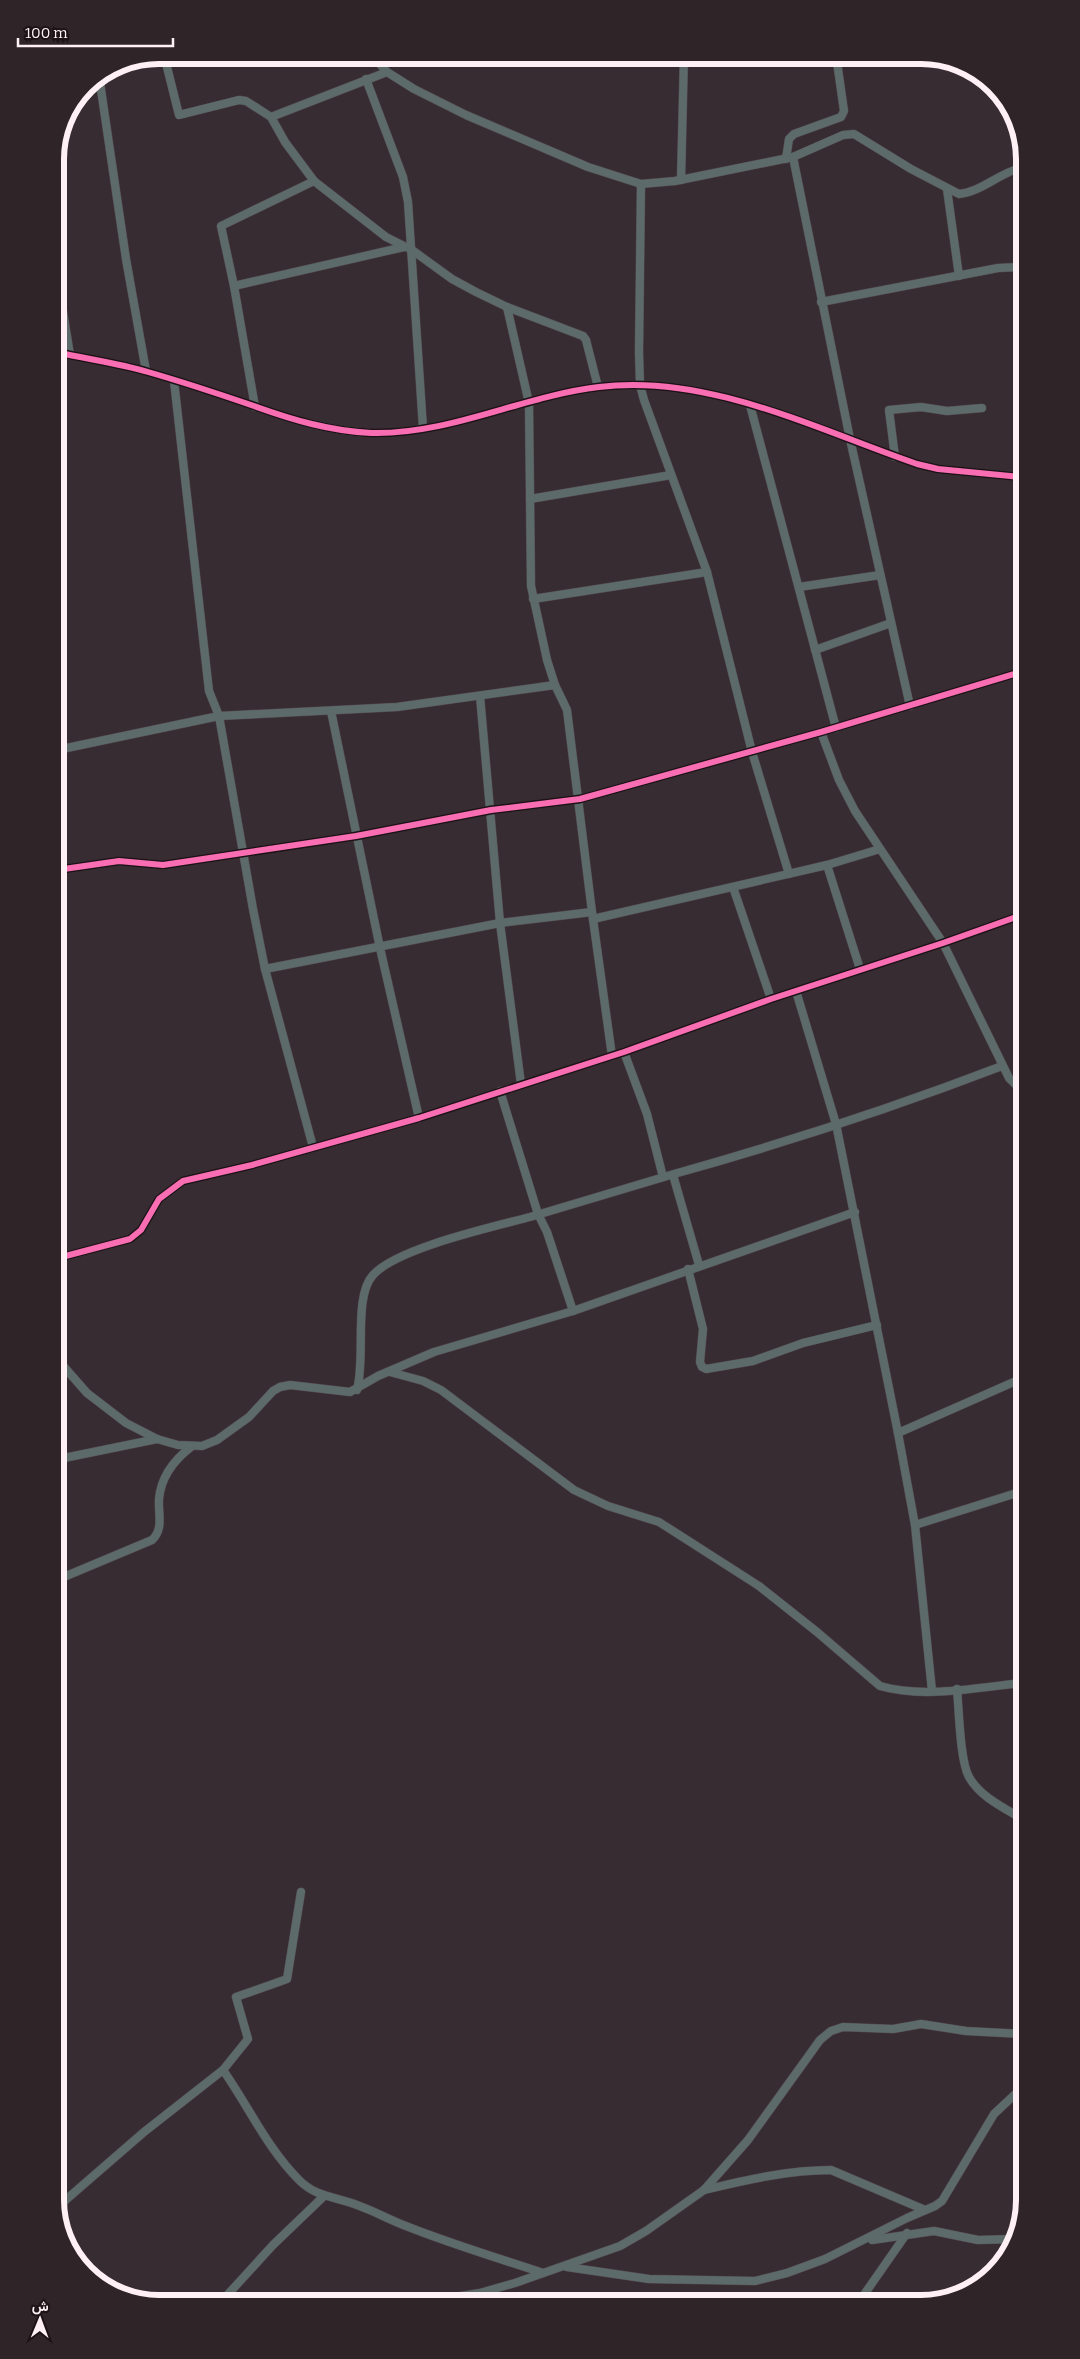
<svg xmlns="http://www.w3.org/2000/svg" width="1080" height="2359" font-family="Bitter,Vazirmatn,serif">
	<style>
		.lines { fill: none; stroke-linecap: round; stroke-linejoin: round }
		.street-casing { stroke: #52484d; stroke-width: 9 }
		.street { stroke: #5c6a6a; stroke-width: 8 }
		.cycleway-casing { stroke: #1d1317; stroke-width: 9 }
		.cycleway { stroke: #f96db3; stroke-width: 6 }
		.rim { fill: none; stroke: #fff0f6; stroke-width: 6 }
	</style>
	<rect width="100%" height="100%" fill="#372c31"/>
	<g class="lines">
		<defs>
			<g id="street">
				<path d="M164 55 179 115 239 100 246 101 271 117 285 142 314 181 386 237 412 250 452 279 476 292 507 307 583 336 586 340 598 387"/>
				<path d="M372 55 387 72 414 89 466 115 588 167 641 184 675 181 793 157 843 135 854 134 911 169 959 194C981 192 998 174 1020 168"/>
				<path d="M99 76 126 259 146 371"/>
				<path d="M366 79 403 177 408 202 423 428"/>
				<path d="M271 117 387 72"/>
				<path d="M793 157 850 439 910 706"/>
				<path d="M786 159 789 139 794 134 841 117 844 111 836 55"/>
				<path d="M681 180 684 55"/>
				<path d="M641 184 639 352 640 385 644 400 707 572 752 752 789 874"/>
				<path d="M947 189 959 276"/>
				<path d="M55 262 70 355"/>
				<path d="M234 286 404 247"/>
				<path d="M821 302 998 268 1020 267"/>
				<path d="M507 307 529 403 531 586 547 660 555 685 567 710 592 912 612 1056"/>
				<path d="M56 352C86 359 118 363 148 372 183 382 219 394 254 406 293 420 330 431 371 433 450 435 522 396 599 387 707 373 818 430 917 464L938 469 1020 477"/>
				<path d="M174 381 209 691 219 716 253 909 265 969 313 1147"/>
				<path d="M750 405 836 728"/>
				<path d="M255 407 234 286 221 226 314 181"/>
				<path d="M895 457 889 410 921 407 947 411 982 408"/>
				<path d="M530 499 671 475"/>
				<path d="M799 587 880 575"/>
				<path d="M533 599 707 572"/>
				<path d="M815 650 891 623"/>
				<path d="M480 696 500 923 521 1084"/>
				<path d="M331 711 380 948 419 1118"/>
				<path d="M821 732 839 780 855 811 943 943 1009 1078 1015 1084 1022 1086"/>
				<path d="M57 750 219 716 397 707 555 685"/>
				<path d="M827 865 860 969"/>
				<path d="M57 870 119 861 163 865 356 836 491 810 580 799 821 732 1021 672"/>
				<path d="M733 887 771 999"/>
				<path d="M593 919 827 865 880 849"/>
				<path d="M265 969 500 923 592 912"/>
				<path d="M796 991 836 1124 898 1433 915 1525 932 1691"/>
				<path d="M624 1052 647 1114 663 1177"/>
				<path d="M500 1091 538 1214 547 1232 573 1311"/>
				<path d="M673 1175 699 1265"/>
				<path d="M58 1258 130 1239 141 1230 159 1199 183 1181 252 1165 419 1118 624 1052 771 999 943 943 1022 915"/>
				<path d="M688 1269 703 1329 700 1362 702 1367 706 1369 753 1361 803 1343 877 1325"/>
				<path d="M58 1360 87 1393 126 1423 157 1439 178 1445 202 1446 217 1440 249 1417 273 1391 280 1387 290 1385 350 1392 378 1376 434 1352 573 1311 855 1212"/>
				<path d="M390 1372 423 1381 441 1390 574 1490 608 1506 659 1522 759 1586 817 1632 880 1686C925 1699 978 1687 1024 1683"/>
				<path d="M357 1390C366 1357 353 1297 373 1275 397 1248 493 1227 530 1217 578 1203 626 1188 674 1174 785 1143 895 1107 1002 1066"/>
				<path d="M898 1433 1023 1378"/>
				<path d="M59 1459 157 1439"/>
				<path d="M915 1525 1023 1491"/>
				<path d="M59 1579 152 1540C164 1529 158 1514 159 1499 161 1476 174 1460 191 1447"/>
				<path d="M957 1689C959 1710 960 1761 969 1777 981 1798 1005 1808 1024 1820"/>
				<path d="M223 2070C249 2107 267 2148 299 2180 317 2198 335 2196 357 2205 374 2211 390 2220 406 2226 451 2244 498 2258 543 2273"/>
				<path d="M704 2190C745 2180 789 2170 831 2170L925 2210"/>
				<path d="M61 2204 144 2132 223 2070 248 2039 236 1997 287 1979 301 1892"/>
				<path d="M1009 2238 1020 2217"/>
				<path d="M872 2240 934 2231 978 2240 1013 2239"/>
				<path d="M567 2267 649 2279 755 2281 787 2273 825 2259 907 2218 935 2206 942 2201 994 2114 1025 2085"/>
				<path d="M861 2299 907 2233"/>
				<path d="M423 2302 480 2293 515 2283 620 2246 646 2231 704 2190 748 2140 820 2040 831 2031 843 2027 893 2029 921 2024 966 2031 1025 2034"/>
				<path d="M220 2303 273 2245 323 2197"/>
			</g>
		</defs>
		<use href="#street" class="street-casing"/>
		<use href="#street" class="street"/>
		<defs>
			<g id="cycleway">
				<path d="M56 352C86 359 118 363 148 372 183 382 219 394 254 406 293 420 330 431 371 433 450 435 522 396 599 387 707 373 818 430 917 464L938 469 1020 477"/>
				<path d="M57 870 119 861 163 865 356 836 491 810 580 799 821 732 1021 672"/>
				<path d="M58 1258 130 1239 141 1230 159 1199 183 1181 252 1165 419 1118 624 1052 771 999 943 943 1022 915"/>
			</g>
		</defs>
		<use href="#cycleway" class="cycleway-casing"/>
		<use href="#cycleway" class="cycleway"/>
	</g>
	<path d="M0 0H1080V2359H0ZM159 64H921A95 95 0 0 1 1016 159V2200A95 95 0 0 1 921 2295H159A95 95 0 0 1 64 2200V159A95 95 0 0 1 159 64Z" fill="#2f2529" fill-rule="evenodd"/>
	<path class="rim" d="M159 64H921A95 95 0 0 1 1016 159V2200A95 95 0 0 1 921 2295H159A95 95 0 0 1 64 2200V159A95 95 0 0 1 159 64Z"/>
	<g transform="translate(40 2319) rotate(1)" stroke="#1d1317" stroke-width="4" paint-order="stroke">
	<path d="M0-4L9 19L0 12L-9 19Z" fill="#fff0f6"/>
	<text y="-8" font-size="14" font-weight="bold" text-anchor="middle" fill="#fff0f6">ش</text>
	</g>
	<path d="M18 38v8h155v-8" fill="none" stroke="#fff0f6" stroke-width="2.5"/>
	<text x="25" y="38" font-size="15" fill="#fff0f6" stroke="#1d1317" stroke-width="4" paint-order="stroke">100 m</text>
</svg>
